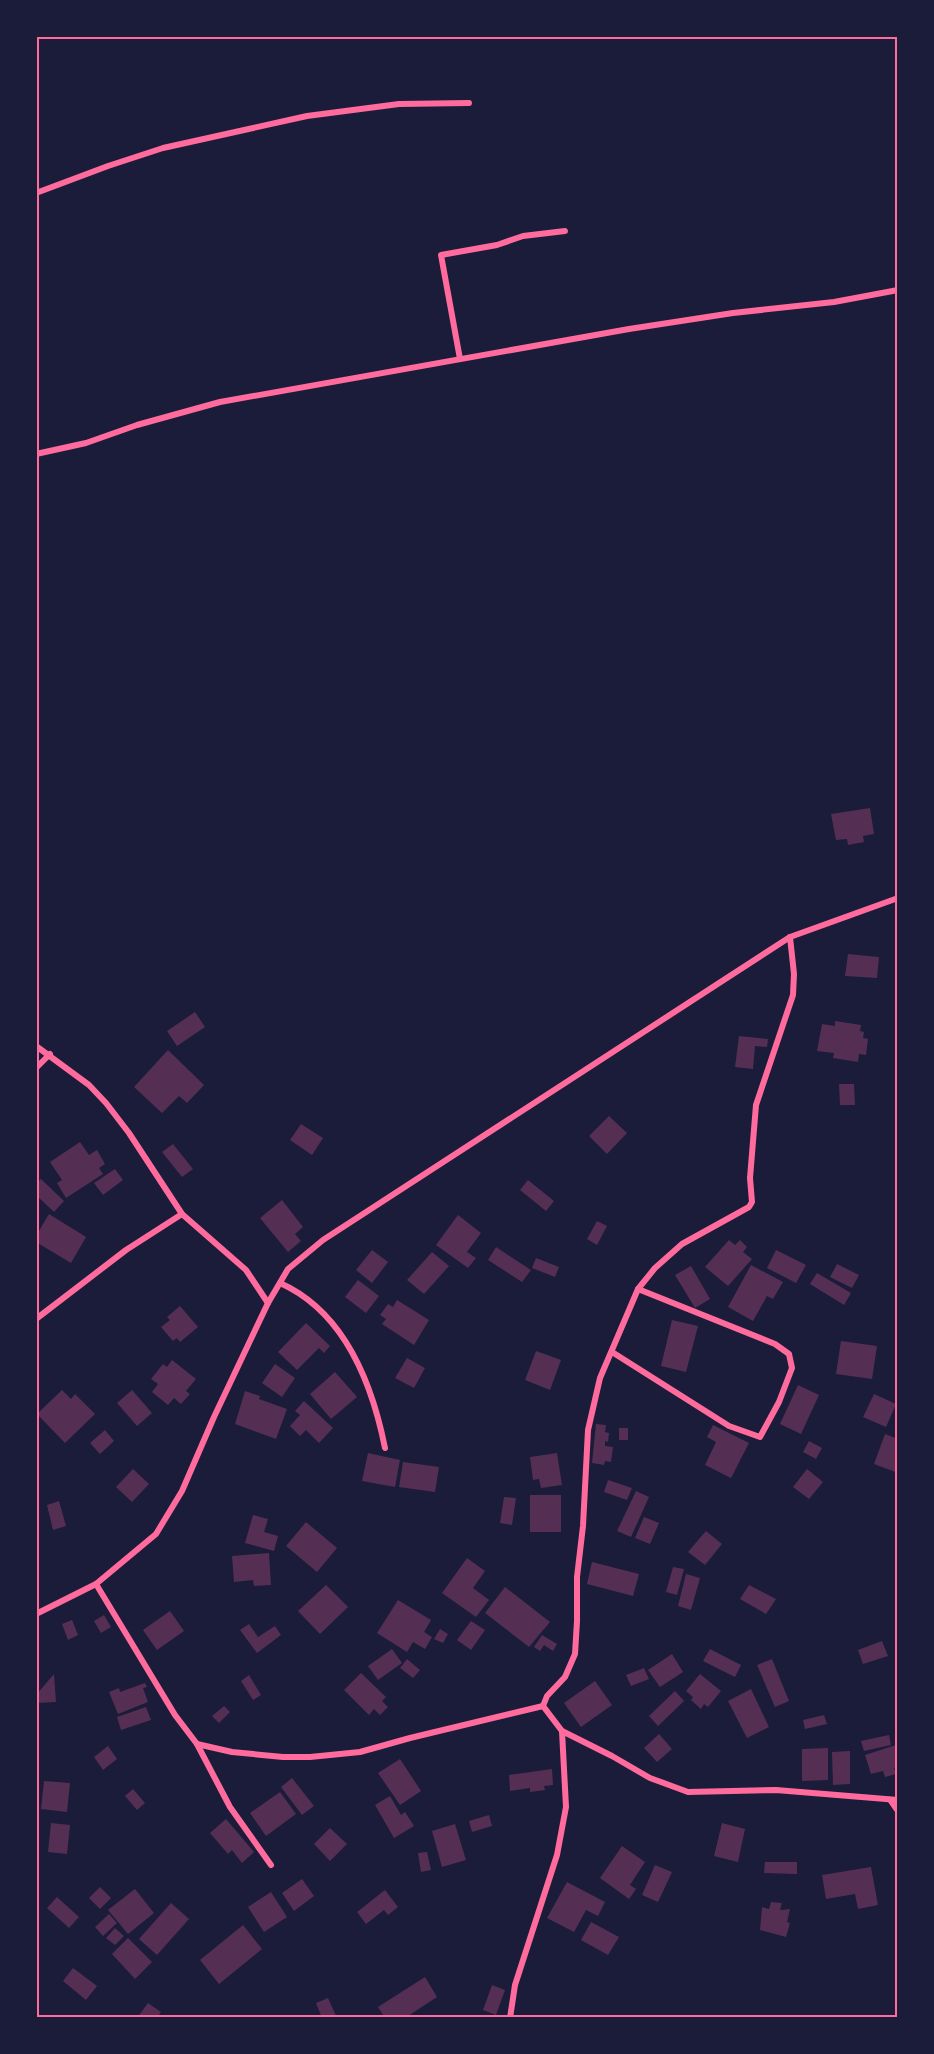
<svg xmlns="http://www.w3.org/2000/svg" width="934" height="2054" font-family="'Varela Round',sans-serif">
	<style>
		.building { fill: #542f53 }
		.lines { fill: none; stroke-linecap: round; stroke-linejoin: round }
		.minor { stroke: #ff6b9d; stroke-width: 6 }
		.neatline { fill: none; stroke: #ff6b9d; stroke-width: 2 }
	</style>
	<rect width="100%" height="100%" fill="#1b1b3a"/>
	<g class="building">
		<path d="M870 808 874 834 863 836 864 842 848 845 847 839 836 840 831 814Z"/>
		<path d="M848 954 879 957 877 978 845 976Z"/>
		<path d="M195 1012 205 1027 177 1046 167 1031Z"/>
		<path d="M835 1021 861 1025 860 1031 864 1032 863 1038 868 1039 866 1055 859 1054 858 1062 833 1058 834 1053 817 1051 822 1024 835 1026Z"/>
		<path d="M739 1036 768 1039 767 1047 755 1046 753 1069 735 1067Z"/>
		<path d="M168 1050 204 1085 187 1103 179 1096 162 1113 134 1087Z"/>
		<path d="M839 1084H854L855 1105H840Z"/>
		<path d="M609 1116 627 1133 607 1154 589 1136Z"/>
		<path d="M301 1124 323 1138 312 1155 290 1140Z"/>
		<path d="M80 1142 89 1155 97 1150 105 1164 99 1168 103 1174 66 1198 57 1183 62 1180 50 1162Z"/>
		<path d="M173 1144 193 1169 182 1177 162 1152Z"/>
		<path d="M115 1169 123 1180 103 1195 94 1183Z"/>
		<path d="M41 1179 64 1201 54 1212 36 1195V1184Z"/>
		<path d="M528 1180 554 1201 546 1211 520 1190Z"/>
		<path d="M282 1200 303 1227 295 1234 301 1241 288 1252 260 1218Z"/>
		<path d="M49 1214 86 1237 71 1263 36 1242V1236Z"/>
		<path d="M458 1215 481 1233 467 1252 476 1258 468 1268 436 1245Z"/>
		<path d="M597 1221 607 1226 597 1245 587 1239Z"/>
		<path d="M729 1240 735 1245 740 1240 747 1247 743 1252 752 1259 728 1286 705 1267Z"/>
		<path d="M496 1247 531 1270 522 1282 488 1260Z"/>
		<path d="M372 1250 388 1262 372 1283 356 1270Z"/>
		<path d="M776 1250 806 1265 796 1283 767 1268Z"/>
		<path d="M432 1252 449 1266 424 1294 407 1280Z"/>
		<path d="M536 1258 559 1267 555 1277 532 1268Z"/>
		<path d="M837 1264 859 1275 852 1288 830 1277Z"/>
		<path d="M751 1265 783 1282 773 1299 767 1296 753 1321 728 1307Z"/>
		<path d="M691 1266 710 1299 695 1308 675 1275Z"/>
		<path d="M817 1273 851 1293 844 1305 810 1284Z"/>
		<path d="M358 1280 379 1296 366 1313 345 1297Z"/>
		<path d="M397 1300 429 1320 414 1345 382 1324 386 1319 380 1315 388 1304 393 1307Z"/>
		<path d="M180 1306 198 1327 180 1342 177 1338 173 1341 161 1327 170 1320 167 1317Z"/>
		<path d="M672 1320 698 1326 686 1372 661 1366Z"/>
		<path d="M306 1323 330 1346 324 1353 319 1348 297 1370 278 1352Z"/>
		<path d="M841 1341 877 1346 872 1379 836 1374Z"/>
		<path d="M536 1351 561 1360 550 1390 525 1380Z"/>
		<path d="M407 1358 425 1368 414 1388 395 1378Z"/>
		<path d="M172 1360 196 1379 186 1391 190 1394 181 1404 174 1398 168 1405 152 1392 158 1384 151 1379 163 1364 167 1367Z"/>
		<path d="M275 1364 295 1378 282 1397 262 1383Z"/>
		<path d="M335 1372 357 1397 331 1419 310 1394Z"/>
		<path d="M798 1385 819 1395 801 1434 780 1424Z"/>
		<path d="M62 1390 71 1399 75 1394 95 1414 65 1443 37 1414Z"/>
		<path d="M132 1390 152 1413 137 1426 117 1403Z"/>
		<path d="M245 1391 260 1396 259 1399 287 1409 276 1439 235 1424Z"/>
		<path d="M874 1394 896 1404 886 1427 863 1417Z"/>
		<path d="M304 1401 333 1428 319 1443 306 1430 300 1436 290 1426 300 1415 295 1411Z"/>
		<path d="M596 1424 606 1425 605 1432 609 1433 608 1442 605 1441V1446L613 1447 611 1462 605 1461 604 1465 592 1463Z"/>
		<path d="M713 1425 749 1443 731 1478 705 1465 716 1442 707 1437Z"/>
		<rect x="619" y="1428" width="9" height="12"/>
		<path d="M105 1430 114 1441 100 1454 90 1443Z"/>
		<path d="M885 1434 898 1439V1473L874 1464Z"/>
		<path d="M809 1441 822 1448 816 1459 803 1452Z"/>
		<path d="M368 1453 400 1460 395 1487 362 1481Z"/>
		<path d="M557 1453 562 1485 541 1488 539 1479 533 1480 530 1457Z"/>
		<path d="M403 1462 439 1467 435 1492 399 1487Z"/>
		<path d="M133 1469 149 1484 132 1502 116 1487Z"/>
		<path d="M807 1469 823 1482 809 1499 793 1487Z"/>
		<path d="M608 1480 632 1488 627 1500 604 1492Z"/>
		<path d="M636 1491 649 1497 631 1537 617 1531Z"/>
		<rect x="530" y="1495" width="31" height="37"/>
		<path d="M504 1497 516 1498 512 1525 500 1523Z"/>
		<path d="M59 1501 66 1526 53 1530 47 1505Z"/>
		<path d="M253 1515 268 1519 264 1532 278 1536 274 1551 245 1543Z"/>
		<path d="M644 1517 659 1523 650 1544 635 1538Z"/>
		<path d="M306 1522 337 1548 317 1572 286 1546Z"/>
		<path d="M706 1531 722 1544 705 1565 688 1552Z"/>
		<path d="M269 1553 271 1585 254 1586 253 1580 234 1582 232 1556Z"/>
		<path d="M467 1558 485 1571 473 1588 489 1600 476 1617 442 1593Z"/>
		<path d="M592 1562 639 1574 633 1596 587 1584Z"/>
		<path d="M673 1567 684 1569 677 1595 666 1592Z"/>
		<path d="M686 1574 700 1578 691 1610 678 1606Z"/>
		<path d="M326 1585 348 1607 320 1634 298 1611Z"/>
		<path d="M749 1585 776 1599 766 1614 740 1599Z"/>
		<path d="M505 1587 550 1622 529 1647 485 1613Z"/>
		<path d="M398 1600 431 1620 424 1632 432 1637 425 1649 413 1642 407 1652 377 1633Z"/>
		<path d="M170 1611 184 1631 157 1650 143 1630Z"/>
		<path d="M104 1615 111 1627 101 1633 94 1621Z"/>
		<path d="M72 1620 78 1635 68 1640 62 1624Z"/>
		<path d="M471 1621 485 1630 471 1650 457 1640Z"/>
		<path d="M249 1624 258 1637 275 1626 281 1635 257 1653 240 1630Z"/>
		<path d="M440 1629 448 1634 443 1643 434 1639Z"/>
		<path d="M542 1635 557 1644 553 1651 544 1645 540 1651 534 1647Z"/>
		<path d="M882 1641 888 1656 863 1664 858 1650Z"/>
		<path d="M392 1649 402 1663 378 1680 368 1666Z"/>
		<path d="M710 1649 741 1665 735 1677 703 1661Z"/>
		<path d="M672 1654 683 1672 660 1687 648 1670Z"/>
		<path d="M407 1659 420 1670 413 1678 400 1668Z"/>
		<path d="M772 1659 789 1701 775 1707 757 1665Z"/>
		<path d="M644 1668 649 1679 631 1686 626 1675Z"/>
		<path d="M361 1673 386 1697 382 1701 388 1707 380 1715 374 1709 369 1715 344 1690Z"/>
		<path d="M54 1674 56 1702 36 1703V1695Z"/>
		<path d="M700 1674 721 1691 708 1707 704 1704 701 1709 691 1700 693 1697 686 1691Z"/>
		<path d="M249 1675 261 1695 253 1700 241 1681Z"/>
		<path d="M595 1681 612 1705 581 1727 564 1703Z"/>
		<path d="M145 1683 147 1687 143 1688 148 1702 118 1714 109 1692 119 1688 120 1692Z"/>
		<path d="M751 1689 769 1727 747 1738 728 1701Z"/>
		<path d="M675 1691 684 1701 658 1726 649 1716Z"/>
		<path d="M224 1706 230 1712 219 1723 212 1716Z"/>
		<path d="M146 1707 151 1720 121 1730 117 1717Z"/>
		<path d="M824 1715 827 1724 805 1729 803 1720Z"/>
		<path d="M659 1734 672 1749 657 1762 644 1748Z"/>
		<path d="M889 1735 891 1745 864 1751 861 1741Z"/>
		<path d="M896 1745 898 1767 894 1768 896 1774 885 1777 883 1771 871 1774 865 1755Z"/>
		<path d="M108 1746 117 1759 103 1770 94 1757Z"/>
		<path d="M828 1748V1780L802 1781V1749Z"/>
		<path d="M850 1751V1784L833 1785 832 1752Z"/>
		<path d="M400 1759 421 1791 400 1805 378 1773Z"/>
		<path d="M552 1769 553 1785 544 1786 545 1790 530 1792V1788L510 1791 509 1775Z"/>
		<path d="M292 1778 314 1806 302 1815 281 1787Z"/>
		<path d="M44 1781 70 1783 67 1812 41 1809Z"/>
		<path d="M133 1789 145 1803 137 1810 125 1796Z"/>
		<path d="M280 1792 296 1814 266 1836 250 1813Z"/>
		<path d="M390 1796 401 1815 405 1812 414 1826 394 1838 375 1805Z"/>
		<path d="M489 1815 492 1826 472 1832 469 1821Z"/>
		<path d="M226 1819 254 1852 242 1863 232 1850 228 1854 210 1833Z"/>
		<path d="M51 1823 70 1825 67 1854 48 1852Z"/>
		<path d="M722 1823 745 1829 738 1862 714 1856Z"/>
		<path d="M455 1824 466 1860 442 1867 432 1831Z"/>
		<path d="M330 1828 347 1844 330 1861 314 1844Z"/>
		<path d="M622 1846 645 1862 630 1885 636 1889 629 1899 600 1878Z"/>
		<path d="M427 1852 431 1870 421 1872 418 1853Z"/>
		<path d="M765 1862H797V1874L764 1873Z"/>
		<path d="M655 1865 672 1872 658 1902 642 1895Z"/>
		<path d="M871 1867 878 1905 858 1909 855 1894 826 1899 822 1875Z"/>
		<path d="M302 1879 314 1896 294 1911 282 1893Z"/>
		<path d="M567 1882 605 1902 598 1916 586 1910 574 1932 547 1918Z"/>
		<path d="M100 1887 111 1898 100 1909 89 1898Z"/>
		<path d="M135 1889 154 1913 128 1934 108 1910Z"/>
		<path d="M385 1890 398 1907 388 1915 384 1910 366 1924 357 1912Z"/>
		<path d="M271 1892 287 1917 264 1932 248 1907Z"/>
		<path d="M57 1897 79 1917 69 1928 47 1908Z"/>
		<path d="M771 1902 782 1903 780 1910 790 1909 787 1922 790 1923 786 1937 760 1930 762 1907 769 1909Z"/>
		<path d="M171 1903 189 1919 157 1955 139 1939Z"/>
		<path d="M109 1914 117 1923 103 1936 95 1927Z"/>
		<path d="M591 1922 619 1937 608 1955 581 1940Z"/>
		<path d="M243 1925 262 1949 219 1984 200 1960Z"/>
		<path d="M115 1928 124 1936 115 1945 106 1938Z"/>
		<path d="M128 1938 152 1962 135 1979 112 1954Z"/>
		<path d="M73 1968 97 1986 86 2000 63 1981Z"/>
		<path d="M425 1977 437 1997 405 2018H385L378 2007Z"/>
		<path d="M492 1985 505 1990 496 2015 483 2010Z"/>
		<path d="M328 1998 337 2018H322L316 2003Z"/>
		<path d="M148 2003 161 2012 157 2018H137Z"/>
	</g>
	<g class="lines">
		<g class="minor">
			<path d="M36 193 108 166 163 148 307 116 399 104 469 103"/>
			<path d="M460 359 441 255 497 245 523 236 565 231"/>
			<path d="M36 454 86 443 137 425 220 402 629 329 733 313 834 302 898 290"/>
			<path d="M36 1046 89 1085 106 1103 129 1133 182 1214 246 1270 268 1303"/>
			<path d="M36 1068 50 1054"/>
			<path d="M280 1283C345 1312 372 1383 385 1448"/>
			<path d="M36 1319 126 1250 182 1214"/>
			<path d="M612 1352 729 1426 760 1437 779 1402 792 1368 789 1354 775 1344 638 1289"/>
			<path d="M96 1584 175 1715 197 1744 232 1752 283 1757H310L360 1752 410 1738 543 1706"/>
			<path d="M36 1614 96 1584 156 1534 182 1491 214 1417 268 1303 288 1269 323 1240 790 937 898 898"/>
			<path d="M562 1731 612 1756 650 1778 688 1792 776 1790 898 1800"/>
			<path d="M197 1744 230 1807 271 1865"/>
			<path d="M891 1801 898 1811"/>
			<path d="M510 2018 515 1985 557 1855 566 1807 562 1731 543 1706 547 1696 565 1677 575 1654 577 1621V1577L583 1526 588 1430 600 1378 638 1289 655 1268 682 1244 749 1207 752 1202 750 1178 756 1105 793 995 794 974 790 937"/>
		</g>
	</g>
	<rect width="934" height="2054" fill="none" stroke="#1b1b3a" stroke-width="75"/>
	<rect x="38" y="38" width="858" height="1978" class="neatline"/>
</svg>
